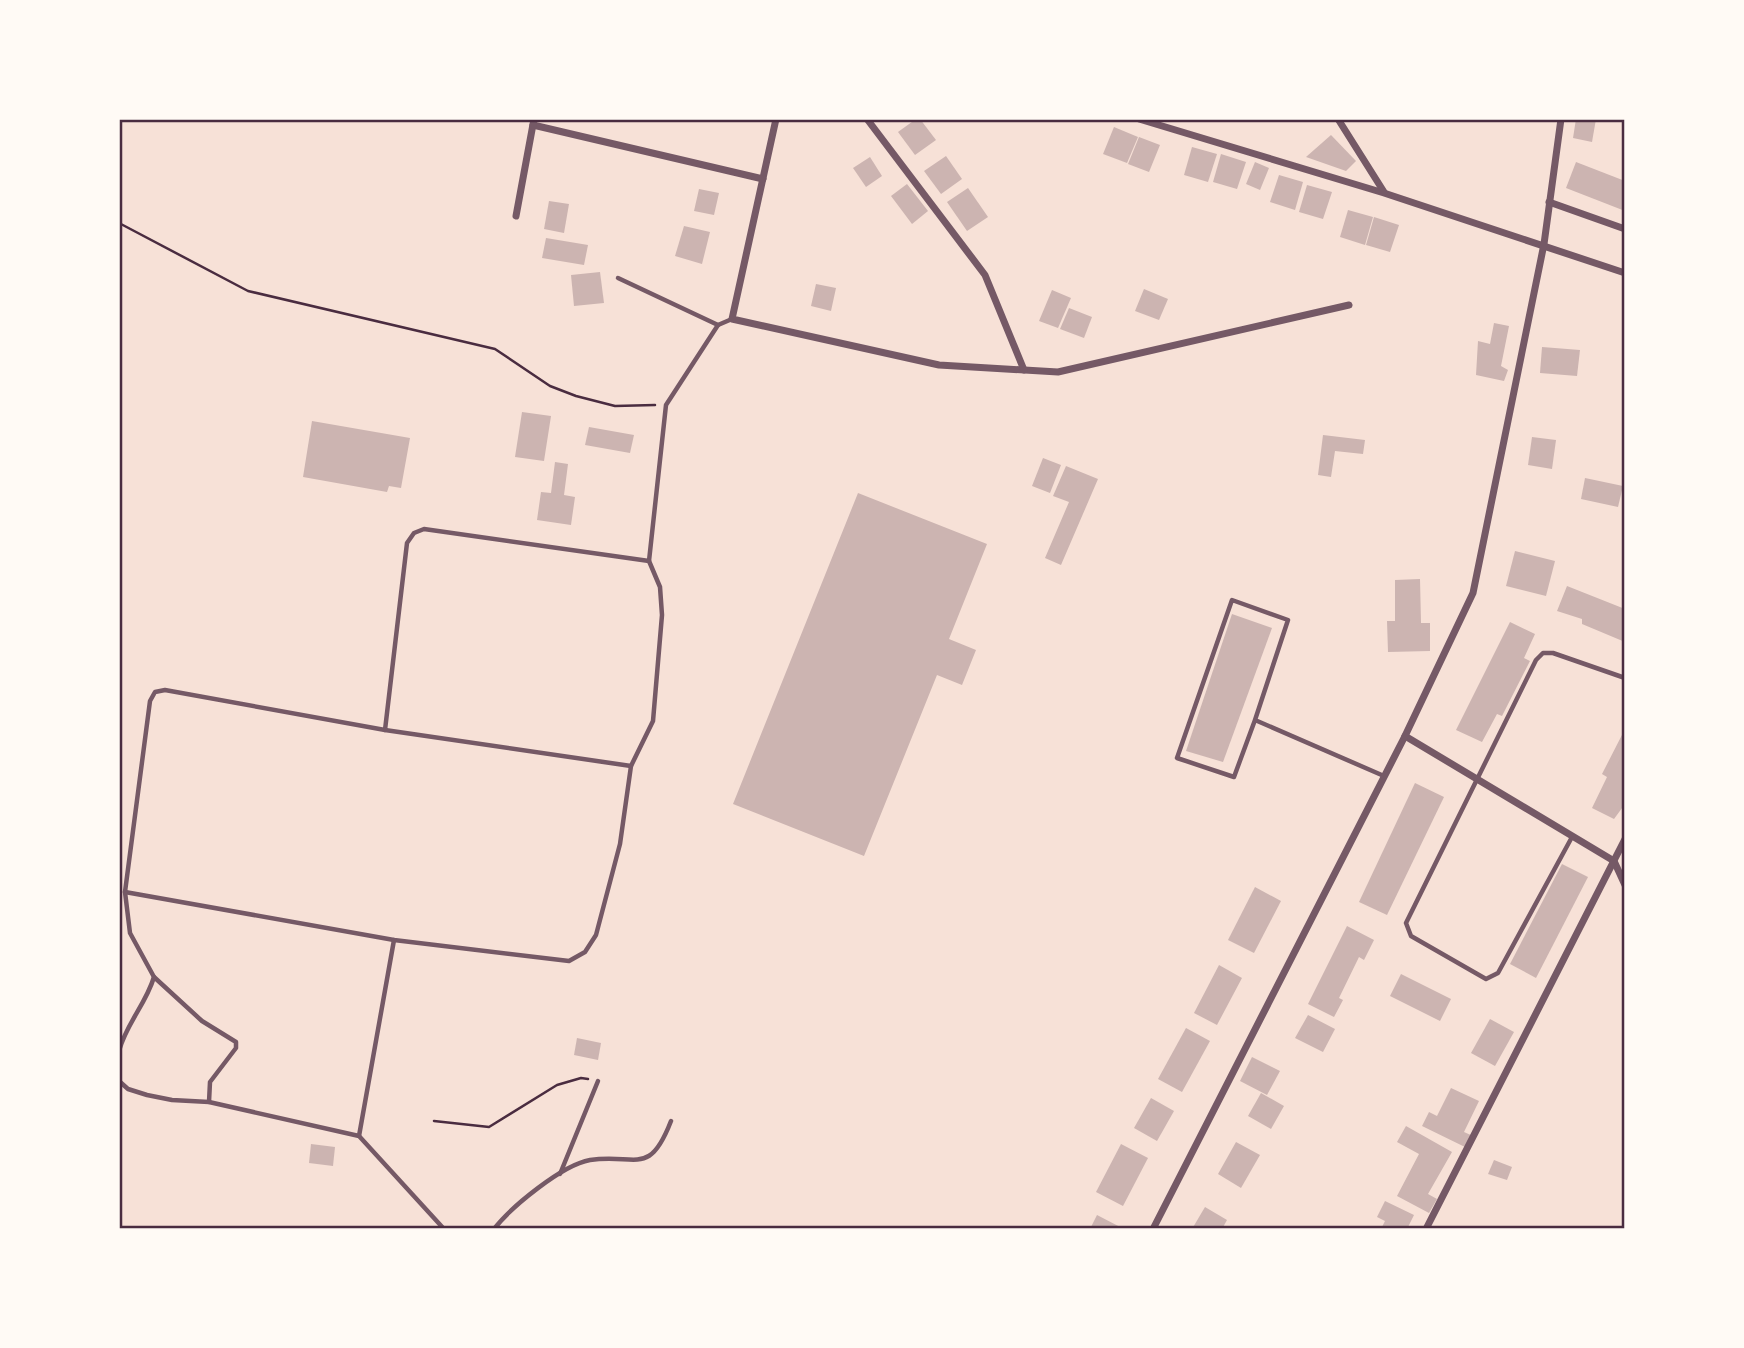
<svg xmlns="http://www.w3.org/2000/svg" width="1744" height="1348" font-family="'Times New Roman',serif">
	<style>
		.building { fill: #ccb4b1 }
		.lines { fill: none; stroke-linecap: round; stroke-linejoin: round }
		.path { stroke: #4a2c40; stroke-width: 2.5 }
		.service { stroke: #755966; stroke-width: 4.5 }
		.minor { stroke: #755966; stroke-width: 7 }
		.neatline { fill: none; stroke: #4a2c40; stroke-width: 2.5 }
	</style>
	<rect width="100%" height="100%" fill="#f7e1d7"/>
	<g class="building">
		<path d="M916 119H920L936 140 915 155 898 132Z"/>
		<path d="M1576 119H1596L1592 142 1573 138Z"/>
		<path d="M1114 127 1138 137 1127 163 1103 154Z"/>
		<path d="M1331 135 1356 161 1346 171 1306 157Z"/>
		<path d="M1139 137 1160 145 1149 172 1128 164Z"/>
		<path d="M1192 147 1217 154 1208 182 1184 175Z"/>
		<path d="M1221 154 1246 162 1237 189 1213 182Z"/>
		<path d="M946 156 962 179 941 194 924 171Z"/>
		<path d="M870 157 882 176 866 187 853 168Z"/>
		<path d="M1255 162 1269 168 1260 190 1246 184Z"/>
		<path d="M1576 162 1625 181V211L1566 188Z"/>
		<path d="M1279 175 1303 182 1295 210 1270 202Z"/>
		<path d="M907 184 928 211 912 224 891 196Z"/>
		<path d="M1307 185 1332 192 1323 219 1299 212Z"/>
		<path d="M968 188 988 217 967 231 947 202Z"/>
		<path d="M699 189 719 193 714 215 694 211Z"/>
		<path d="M549 201 569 204 564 233 544 229Z"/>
		<path d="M1348 210 1373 217 1365 245 1340 237Z"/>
		<path d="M1374 217 1399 225 1390 252 1366 245Z"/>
		<path d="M684 226 710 232 702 264 675 256Z"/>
		<path d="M546 238 588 245 584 265 542 258Z"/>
		<path d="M600 272 604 303 574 306 571 275Z"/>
		<path d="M816 284 836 288 831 311 811 306Z"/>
		<path d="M1144 289 1168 299 1159 320 1135 311Z"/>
		<path d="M1052 290 1071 298 1058 328 1039 321Z"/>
		<path d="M1069 308 1092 317 1084 338 1060 329Z"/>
		<path d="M1494 323 1509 326 1501 366 1508 370 1504 381 1476 375 1478 341 1490 344Z"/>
		<path d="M1542 347 1580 350 1577 376 1540 373Z"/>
		<path d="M522 412 551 416 544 461 515 457Z"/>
		<path d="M312 421 410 438 401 488 389 486 387 492 303 477Z"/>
		<path d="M589 427 634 435 630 453 585 445Z"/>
		<path d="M1323 435 1365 440 1363 454 1335 451 1331 477 1318 475Z"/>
		<path d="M1532 437 1556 440 1552 469 1528 465Z"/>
		<path d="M1043 458 1061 465 1050 493 1032 486Z"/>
		<path d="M555 462 568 464 564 495 575 497 571 525 537 520 541 492 551 493Z"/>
		<path d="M1066 466 1098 479 1061 565 1045 558 1069 502 1053 496Z"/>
		<path d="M1585 478 1623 486 1618 507 1581 499Z"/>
		<path d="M858 493 987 544 949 639 976 650 962 685 937 675 864 856 733 804Z"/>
		<path d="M1515 551 1555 561 1546 596 1506 586Z"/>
		<path d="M1420 579 1421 623H1430V651L1388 652 1387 621H1395V580Z"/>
		<path d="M1567 586 1625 609V642L1582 624V619L1557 611Z"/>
		<path d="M1232 614 1272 628 1223 762 1186 751Z"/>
		<path d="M1510 622 1535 634 1524 658 1530 661 1502 716 1497 714 1482 742 1456 730Z"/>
		<path d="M1625 729V804L1614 819 1592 808 1607 777 1602 774Z"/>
		<path d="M1415 783 1444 797 1387 915 1359 902Z"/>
		<path d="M1562 864 1588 877 1536 978 1510 964Z"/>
		<path d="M1255 887 1281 901 1254 953 1228 940Z"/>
		<path d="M1347 926 1374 940 1364 960 1359 957 1339 998 1343 1000 1334 1017 1308 1004Z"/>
		<path d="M1219 965 1242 978 1217 1025 1194 1013Z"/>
		<path d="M1401 974 1451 999 1440 1021 1390 996Z"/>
		<path d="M1308 1015 1335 1029 1323 1052 1295 1038Z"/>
		<path d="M1490 1019 1514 1032 1495 1066 1471 1053Z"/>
		<path d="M1186 1028 1210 1041 1182 1092 1158 1079Z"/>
		<path d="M577 1038 601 1043 598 1060 574 1055Z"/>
		<path d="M1252 1057 1280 1071 1267 1095 1240 1081Z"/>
		<path d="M1451 1088 1479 1101 1464 1132 1473 1136 1467 1148 1422 1126 1429 1112 1437 1116Z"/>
		<path d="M1261 1093 1284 1106 1271 1129 1248 1116Z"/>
		<path d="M1151 1098 1174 1111 1157 1141 1134 1128Z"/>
		<path d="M1406 1126 1452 1152 1428 1194 1437 1199 1429 1213 1397 1196 1419 1154 1397 1142Z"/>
		<path d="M1236 1142 1260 1155 1241 1188 1218 1174Z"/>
		<path d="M311 1144 335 1147 333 1166 309 1163Z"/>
		<path d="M1121 1144 1148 1158 1123 1206 1096 1192Z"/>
		<path d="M1494 1160 1512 1167 1507 1180 1488 1174Z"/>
		<path d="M1385 1201 1414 1215 1407 1229H1381L1385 1221 1377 1217Z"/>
		<path d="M1205 1207 1227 1220 1222 1229H1192Z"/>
		<path d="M1097 1215 1124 1229H1090Z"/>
	</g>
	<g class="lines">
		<g class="path">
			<path d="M119 223 248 291 495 349 550 386 576 396 615 406 655 405"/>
			<path d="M434 1121 489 1127 557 1085 581 1078 588 1079"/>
		</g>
		<g class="service">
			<path d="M618 278 718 325"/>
			<path d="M1255 720 1288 620 1232 600 1177 758 1234 777 1255 720 1384 776"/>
			<path d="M385 730 407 543 414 533 424 529 649 561 666 405 718 325 732 319"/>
			<path d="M1572 837 1498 973 1486 979 1411 936 1406 923 1536 660 1543 653H1553L1625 678"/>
			<path d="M125 892 394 940 569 961 585 952 596 935 620 844 631 766 653 721 662 615 660 587 649 561"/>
			<path d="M154 977 202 1021 236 1042V1048L210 1082 209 1102"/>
			<path d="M119 1051C126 1024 146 1004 154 977L130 933 125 892 150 701 155 692 165 690 385 730 631 766"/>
			<path d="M119 1081 128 1089 147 1095 172 1100 209 1102 359 1136 444 1229"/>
			<path d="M359 1136 394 940"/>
			<path d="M560 1174 598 1081"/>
			<path d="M494 1229C511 1207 562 1165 590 1160 636 1153 649 1178 671 1121"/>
		</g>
		<g class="minor">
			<path d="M776 119 732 319 939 365 1058 372 1349 305"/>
			<path d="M867 119 985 275 1024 370"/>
			<path d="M1139 119 1384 193 1625 273"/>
			<path d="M1338 119 1384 192"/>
			<path d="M533 125 763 179"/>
			<path d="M1549 202 1625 229"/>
			<path d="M516 216 534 119"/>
			<path d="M1405 736 1614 861 1625 885"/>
			<path d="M1153 1229 1405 736 1473 593 1544 244 1561 119"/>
			<path d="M1426 1229 1625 839"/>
		</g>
	</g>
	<rect width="1744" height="1348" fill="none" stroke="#fffaf5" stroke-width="242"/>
	<rect x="121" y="121" width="1502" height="1106" class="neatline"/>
</svg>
